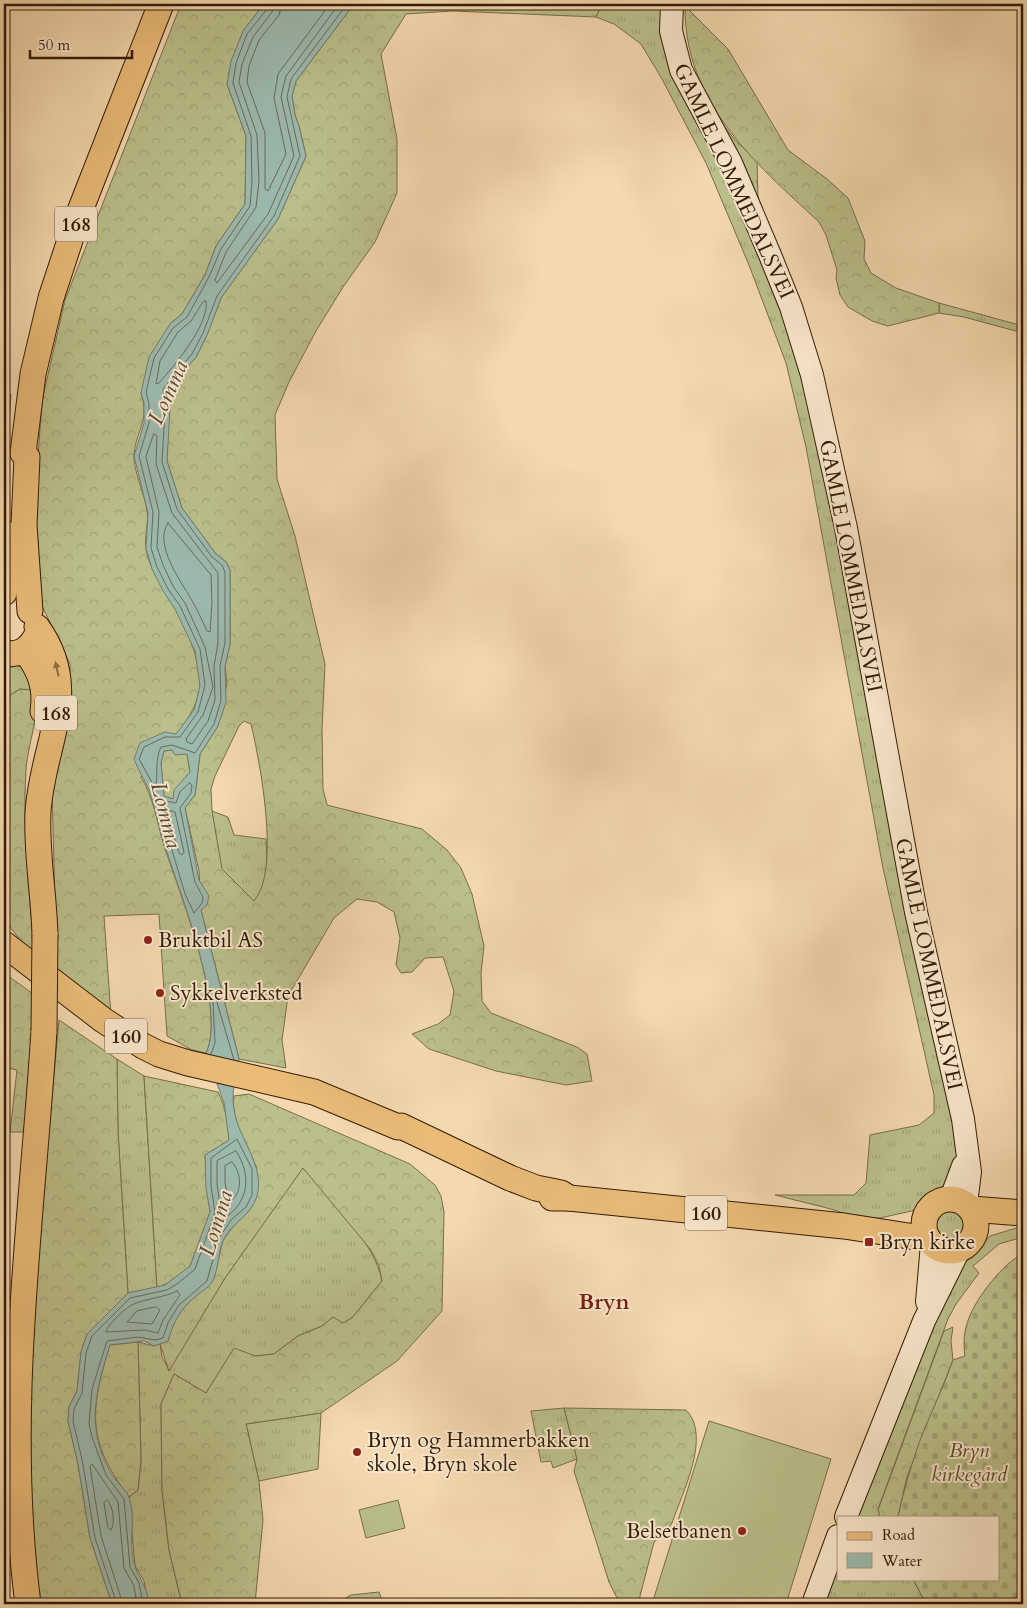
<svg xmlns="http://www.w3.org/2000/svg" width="1027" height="1608" font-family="Cardo,serif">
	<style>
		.grass { fill: url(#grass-tufts); stroke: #776d48 }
		.forest { fill: url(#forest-crowns); stroke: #776d48; fill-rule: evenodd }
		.cemetery { fill: url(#cemetery-stones); stroke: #776d48 }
		.pitch { fill: #bbbf8b; stroke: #776d48 }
		.water { fill: #9cb9ae; stroke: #727a6b; fill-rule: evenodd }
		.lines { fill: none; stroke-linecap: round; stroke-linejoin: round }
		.shore { stroke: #686a5a; stroke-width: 1 }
		.secondary-casing { stroke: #331b06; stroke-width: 24 }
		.primary-casing { stroke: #331b06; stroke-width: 27 }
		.secondary { stroke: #f8e6cb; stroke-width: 22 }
		.primary { stroke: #eabc78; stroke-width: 25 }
		.primary-bridge-casing { stroke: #331b06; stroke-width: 27; stroke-linecap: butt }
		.primary-bridge { stroke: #eabc78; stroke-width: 25 }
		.oneway { fill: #8e6c3f }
		.poi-dot { fill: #8f2418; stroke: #f8e6cb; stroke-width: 2 }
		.labels { text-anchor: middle; stroke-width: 4; stroke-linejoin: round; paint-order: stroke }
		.shield { fill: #f8e6cb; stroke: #6e5841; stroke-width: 1 }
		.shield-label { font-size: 20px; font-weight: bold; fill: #331b06 }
		.street-label { font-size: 21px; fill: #331b06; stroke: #f8e6cb }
		.poi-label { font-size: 21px; fill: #331b06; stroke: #f8e6cb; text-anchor: start }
		.park-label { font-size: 21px; font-style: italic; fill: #5c4c2e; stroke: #f8e6cb }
		.water-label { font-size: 22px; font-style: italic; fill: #524a38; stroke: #f8e6cb }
		.neighbourhood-label { font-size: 22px; font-weight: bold; fill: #7a1f14; stroke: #f8e6cb }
	</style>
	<defs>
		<pattern id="grass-tufts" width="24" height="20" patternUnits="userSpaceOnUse" patternTransform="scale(1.25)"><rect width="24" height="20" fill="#bbbf8b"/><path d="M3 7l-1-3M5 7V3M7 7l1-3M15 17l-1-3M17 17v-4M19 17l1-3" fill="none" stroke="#a1a476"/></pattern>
		<pattern id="forest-crowns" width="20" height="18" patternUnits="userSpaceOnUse" patternTransform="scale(1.25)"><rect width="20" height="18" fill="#bbbf8b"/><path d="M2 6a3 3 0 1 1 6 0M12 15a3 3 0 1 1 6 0" fill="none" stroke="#a1a476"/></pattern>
		<pattern id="cemetery-stones" width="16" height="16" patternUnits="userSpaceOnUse" patternTransform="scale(1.25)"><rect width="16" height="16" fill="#bbbf8b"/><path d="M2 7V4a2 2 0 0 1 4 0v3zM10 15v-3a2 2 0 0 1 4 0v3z" fill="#a1a476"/></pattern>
	</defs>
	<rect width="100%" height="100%" fill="#f5d8af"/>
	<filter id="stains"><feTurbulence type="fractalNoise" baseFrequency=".004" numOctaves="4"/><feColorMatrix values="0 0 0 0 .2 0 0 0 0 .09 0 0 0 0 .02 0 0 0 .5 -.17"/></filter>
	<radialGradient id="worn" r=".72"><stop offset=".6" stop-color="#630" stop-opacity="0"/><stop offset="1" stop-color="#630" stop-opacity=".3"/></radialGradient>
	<g class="grass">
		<path d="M602 4H667L805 375 930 1000 960 1161 950 1186 932 1193 916 1210 880 1218 861 1219 831 1209 775 1195H854L866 1183 870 1135 919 1125 934 1113V1095L883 868 806 447 786 363 749 265 706 163 662 79 641 44 614 24 596 17Z"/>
		<path d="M721 122 735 140 757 161 758 196 766 226Z"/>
		<path d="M939 303 1023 326V333L964 317 939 313Z"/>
		<path d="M4 663C28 666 29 671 37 693L20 689 4 699Z"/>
		<path d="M212 811 228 817 234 835 266 839C267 860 269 885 254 901L221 869Z"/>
		<path d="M117 1059 144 1076 157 1288 128 1293 118 1132Z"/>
		<path d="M303 1167C329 1199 375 1242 382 1281L352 1318 343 1324 333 1317 322 1326 298 1336 274 1354 255 1356 234 1349 206 1393 174 1374 161 1404 162 1490 169 1550 182 1604H148L144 1581 135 1566 129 1497 138 1490 141 1460 138 1342 154 1346 160 1344 162 1357 169 1370 225 1278Z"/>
		<circle cx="951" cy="1225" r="16"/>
		<path d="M1023 1226V1237L999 1244 973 1266 979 1273 956 1304 948 1319 878 1509 880 1517H854L960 1261 973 1254 990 1236Z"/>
		<path d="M564 1408 577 1459 553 1468 551 1461 541 1462 531 1411Z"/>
		<path d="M321 1413 318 1469 259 1481 246 1424Z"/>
		<path d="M838 1559V1579H913L926 1604H821Z"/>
	</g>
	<g class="forest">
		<path d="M181 4H264L243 31 227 84 246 136 245 204 216 246 205 275 182 314 170 324 141 393C150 422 136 430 134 455 133 470 145 495 147 511 149 523 144 536 146 549 150 572 165 590 176 610 188 632 200 659 200 685 199 716 160 753 141 777 154 798 157 823 164 846 179 891 227 1010 206 1053L192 1050 167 1036 159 914 104 916 111 1016 57 978 52 791 70 714V664L42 606 33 527 42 401 65 300Z"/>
		<path d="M354 4H602L596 17 452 11 406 14 381 54 397 139V193L375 242 343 287 316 331 289 382 275 415 277 479 295 536 325 664 322 730 323 789 327 805 422 829 447 850 461 868 472 894 484 946 481 973 482 1001 491 1013 577 1047 587 1054 592 1081 566 1085 496 1071 429 1049 412 1034 438 1024 450 1015 454 991 443 957 425 958 412 972 401 973 396 965 400 938 394 912 377 902 357 899 334 918 288 996 282 1040 286 1068 239 1059 201 910 199 871 185 808 195 795 200 754 218 726 227 683 225 666 230 644V570L226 562 216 554 182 508 167 461 168 390 196 357 207 335 221 298 278 219 306 156 299 126 295 115 292 96 296 81ZM244 721 251 724C260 762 281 871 254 901L222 869 212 811 211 789 215 776 239 726Z"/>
		<path d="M685 6 728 49 788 150 827 179 848 198 865 241 864 259 871 273 896 288 939 303V313L888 326 872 321 848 307 840 295 836 278 837 270 826 235 819 222C754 162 684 102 685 6Z"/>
		<path d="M4 394H11L4 496Z"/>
		<path d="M20 689 33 690C41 715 28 743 26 769 22 831 30 894 34 955L21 942 4 918V699Z"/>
		<path d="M172 750 187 754 190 772 180 784 174 799 164 797 161 763 164 751Z"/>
		<path d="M4 973 36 996 29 1107 23 1132H10L17 1070 4 1067Z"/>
		<path d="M59 1020 117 1059 118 1132 128 1293 87 1334 81 1352 77 1391 69 1407 68 1421 78 1464 90 1538 112 1604H39L28 1496 29 1349Z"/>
		<path d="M144 1076 218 1092C225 1106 229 1124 229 1140L205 1156 210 1212 201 1239 190 1266 174 1280 157 1288Z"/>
		<path d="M249 1094 410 1164 435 1185 441 1196 444 1212 442 1311 397 1361 321 1413 246 1424 259 1481 263 1520 255 1604H182L169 1550 162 1490 161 1404 174 1374 206 1393 234 1348 255 1356 274 1354 298 1336 322 1326 333 1317 343 1323 352 1318 382 1281 379 1266 371 1250 303 1168 225 1278 169 1371 160 1344 168 1341 172 1326 183 1308 214 1278 223 1240 236 1223 250 1210 257 1168 239 1130 233 1107 234 1096Z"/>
		<path d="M953 1327 951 1341 953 1360 907 1477 898 1517H880L878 1510 944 1331Z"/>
		<path d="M138 1342 141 1460 138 1490 129 1497C86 1440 90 1410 110 1345Z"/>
		<path d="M564 1408 686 1410C712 1436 682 1493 672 1523L667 1531 654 1542 638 1604H620L609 1582 574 1471 577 1459Z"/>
		<path d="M379 1592 382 1600 380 1604H336L351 1595Z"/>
	</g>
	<path class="cemetery" d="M1023 1254V1604H926L913 1579H998V1517H898C904 1489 912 1462 922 1435 932 1410 944 1386 953 1360L965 1356C963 1342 964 1330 969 1318 976 1298 1004 1262 1023 1254Z"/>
	<g class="pitch">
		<path d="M709 1421 831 1459 786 1604H652Z"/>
		<path d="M398 1500 405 1528 366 1538 359 1510Z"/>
	</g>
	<path class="water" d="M264 4H354L296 81 292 96 295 115 299 126 306 156 278 219 221 298 207 335 196 357 168 390 167 397 170 409 167 461 182 508 216 554 226 562 230 570V644L225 667 226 702 218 726 200 754 195 795 185 808 199 880 209 896 207 905 201 910 239 1059C236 1075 231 1092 234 1109 238 1139 265 1164 257 1196 252 1215 231 1223 223 1241 218 1253 218 1276 210 1285 206 1289 200 1293 195 1297 180 1309 173 1323 168 1341L154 1346 144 1341 110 1345C96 1390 85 1428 111 1473 115 1481 126 1489 129 1497 137 1519 127 1544 135 1566 139 1580 149 1588 148 1604H112L90 1538 78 1464 68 1421 69 1407 77 1391 81 1352 87 1334 128 1293 165 1285 190 1266 210 1212 206 1188 205 1155 229 1140 224 1103 206 1053C227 1011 180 894 166 849 159 830 156 810 149 790 145 780 138 770 134 759L140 743 165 732 176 734 194 710 200 686 195 651 175 609 163 591 152 569 146 548 148 513 134 456 144 423V403L141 393 149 357 170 324 182 314 205 275 216 246 245 204 246 136 227 84 231 61 243 31ZM172 750 175 755 187 754 190 772 174 790 173 799 164 796 161 763 164 751Z"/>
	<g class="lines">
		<g class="shore">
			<path d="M268 4 267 9 247 34 236 63 233 83 251 136 252 181 250 206 221 249 209 277 187 317 173 328 154 358 146 392 149 403V423L139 456 153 512 151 548 157 567 168 589 180 606 200 649 205 685 198 712 180 737H165L144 747 139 759 154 786 156 784C158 771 155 759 161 747L172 745 195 753 214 724 221 701 220 666 225 643V572L222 565 212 557 177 509 162 462 165 410 163 389 192 354 203 333 217 296 274 216 300 156 287 97 291 79 347 4"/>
			<path d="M274 4 272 12 253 37 242 64 239 82 257 135 259 181 256 207 226 252 215 280 217 283 268 214 294 156 281 97 286 76 339 4"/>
			<path d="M282 4 279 15 259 40 249 66 247 82 265 133V189L268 191 286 154 274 98 278 74 330 4"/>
			<path d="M206 301C210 324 174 366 159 383L156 384 160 361 178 332 191 321 203 302Z"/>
			<path d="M154 434 157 436 156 464 172 513 218 573V643L214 666 215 700 208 721 192 744 187 742 186 739 203 715 213 687 205 647 185 603 173 586 163 565 157 547 159 512 146 457Z"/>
			<path d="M168 523 211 575 212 603 210 632 207 631C202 620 197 609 191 599 181 581 153 544 168 523Z"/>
			<path d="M190 783 192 786 191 793 180 808 195 882 203 897 202 903 194 913 185 894 158 803 160 800 176 803 180 792Z"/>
			<path d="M168 810 175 812 184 852 182 855 179 853 167 813Z"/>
			<path d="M211 1054 215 1043 213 1001 216 999 234 1060"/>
			<path d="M236 1151C253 1177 248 1204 222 1220L217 1184V1161Z"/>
			<path d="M232 1162C242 1173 243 1194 229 1202L225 1183V1166Z"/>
			<path d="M177 1291 180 1295 163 1320 158 1333 144 1330 106 1332C108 1324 126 1307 134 1304 148 1298 163 1298 177 1291Z"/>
			<path d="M157 1307 160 1310 152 1324 127 1322 137 1311Z"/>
			<path d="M107 1500C114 1507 115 1523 111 1530L108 1528 104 1503Z"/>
			<path d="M117 1604 95 1538 83 1464 73 1421 74 1409 82 1393 86 1353 92 1336 130 1298 167 1290 177 1284 195 1269 215 1213 211 1186V1158L237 1139 252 1169V1195L246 1207 232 1219 219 1238 207 1281 179 1305 168 1323 163 1338 155 1340 138 1337 107 1341 92 1389 89 1424 92 1437 106 1475 124 1499 130 1567 139 1583 143 1604"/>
			<path d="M123 1604 101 1536 90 1466 92 1464 118 1502 124 1568 134 1586 137 1604"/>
		</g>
		<defs>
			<g id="secondary">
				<path d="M672 4 671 31 681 70 731 163 770 255 791 307 812 375 846 528 916 912 963 1119 970 1172 966 1204"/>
				<path d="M951 1198 963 1166"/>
				<path d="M927 1302 932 1244"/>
				<path d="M846 1517 924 1321 959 1250"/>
				<path d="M813 1604 838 1536"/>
			</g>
			<g id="primary">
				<path d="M4 593 11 535"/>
				<path d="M30 611 24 525 27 457 23 453 33 374 51 298 78 216 161 4"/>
				<path d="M37 627C83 691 42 744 38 812 36 853 44 894 45 935"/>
				<path d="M25 650C39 669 47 687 43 711"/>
				<path d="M4 652C16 657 29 650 35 638"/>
				<path d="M4 944 103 1020 143 1046 159 1054 188 1063 314 1092 398 1127 401 1126 510 1178 536 1188 561 1193 569 1198"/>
				<path d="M552 1198H569L844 1226 928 1239"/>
				<circle cx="950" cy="1225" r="26"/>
				<path d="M971 1209 1023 1213"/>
				<path d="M28 1604C3 1412 32 1222 44 1031"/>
			</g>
		</defs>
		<use href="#secondary" class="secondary-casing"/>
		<use href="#primary" class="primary-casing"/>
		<use href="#secondary" class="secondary"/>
		<use href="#primary" class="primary"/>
		<defs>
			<path id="primary-bridge" d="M44 1031 45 935"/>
		</defs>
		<use href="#primary-bridge" class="primary-bridge-casing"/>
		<use href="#primary-bridge" class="primary-bridge"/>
	</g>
	<defs><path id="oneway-solid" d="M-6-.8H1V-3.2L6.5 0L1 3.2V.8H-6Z" transform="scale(1.25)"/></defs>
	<use class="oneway" href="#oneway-solid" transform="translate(57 669) rotate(-102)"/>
	<g class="poi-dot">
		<circle cx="148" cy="940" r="5"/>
		<circle cx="160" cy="993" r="5"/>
		<rect x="864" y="1237" width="10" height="10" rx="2.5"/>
		<circle cx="357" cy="1452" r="5"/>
		<circle cx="742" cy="1531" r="5"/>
	</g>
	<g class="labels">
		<g class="shield">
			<rect x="55" y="206.5" width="42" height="35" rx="4"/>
			<rect x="35" y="695.5" width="42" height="35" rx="4"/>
			<rect x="105" y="1018.5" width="42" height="35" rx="4"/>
			<rect x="685" y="1195.5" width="42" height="35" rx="4"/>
		</g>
		<g class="shield-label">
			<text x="76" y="231">168</text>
			<text x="56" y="720">168</text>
			<text x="126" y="1043">160</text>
			<text x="706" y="1220">160</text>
		</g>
		<g class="street-label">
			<text transform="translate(734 181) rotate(65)" y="7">GAMLE LOMMEDALSVEI</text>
			<text transform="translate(851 566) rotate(79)" y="7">GAMLE LOMMEDALSVEI</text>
			<text transform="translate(929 964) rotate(78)" y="7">GAMLE LOMMEDALSVEI</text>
		</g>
		<g class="poi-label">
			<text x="158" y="947">Bruktbil AS</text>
			<text x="170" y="1000">Sykkelverksted</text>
			<text x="879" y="1249">Bryn kirke</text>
			<text x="367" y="1447">Bryn og Hammerbakken<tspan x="367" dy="24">skole, Bryn skole</tspan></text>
			<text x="732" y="1538" text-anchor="end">Belsetbanen</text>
		</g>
		<g class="park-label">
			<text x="969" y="1457">Bryn<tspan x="969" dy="24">kirkegård</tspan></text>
		</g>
		<g class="water-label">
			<text transform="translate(167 392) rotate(-66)" y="8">Lomma</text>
			<text transform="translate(167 815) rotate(76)" y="8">Lomma</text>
			<text transform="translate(215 1223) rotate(-73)" y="8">Lomma</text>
		</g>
		<g class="neighbourhood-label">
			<text x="604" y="1309">Bryn</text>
		</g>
	</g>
	<rect width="1027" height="1608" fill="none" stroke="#f5d8af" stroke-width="20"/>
	<rect x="5" y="5" width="1017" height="1598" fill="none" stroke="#331b06" stroke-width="2.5"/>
	<rect x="10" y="10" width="1007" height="1588" fill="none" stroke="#331b06"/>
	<rect x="837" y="1516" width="162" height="65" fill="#f8e6cb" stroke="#a9957c"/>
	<rect x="847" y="1532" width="25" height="8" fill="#eabc78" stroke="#a9957c"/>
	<text x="882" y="1540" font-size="15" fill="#331b06">Road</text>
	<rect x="847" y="1553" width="25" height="15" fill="#9cb9ae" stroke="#a9957c"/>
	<text x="882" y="1566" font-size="15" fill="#331b06">Water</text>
	<path d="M30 50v8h102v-8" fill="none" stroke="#331b06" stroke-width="2.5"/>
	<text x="38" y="50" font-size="15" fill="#331b06" stroke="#f8e6cb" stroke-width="4" paint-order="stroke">50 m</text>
	<rect width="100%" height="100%" filter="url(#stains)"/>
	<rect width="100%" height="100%" fill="url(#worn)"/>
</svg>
